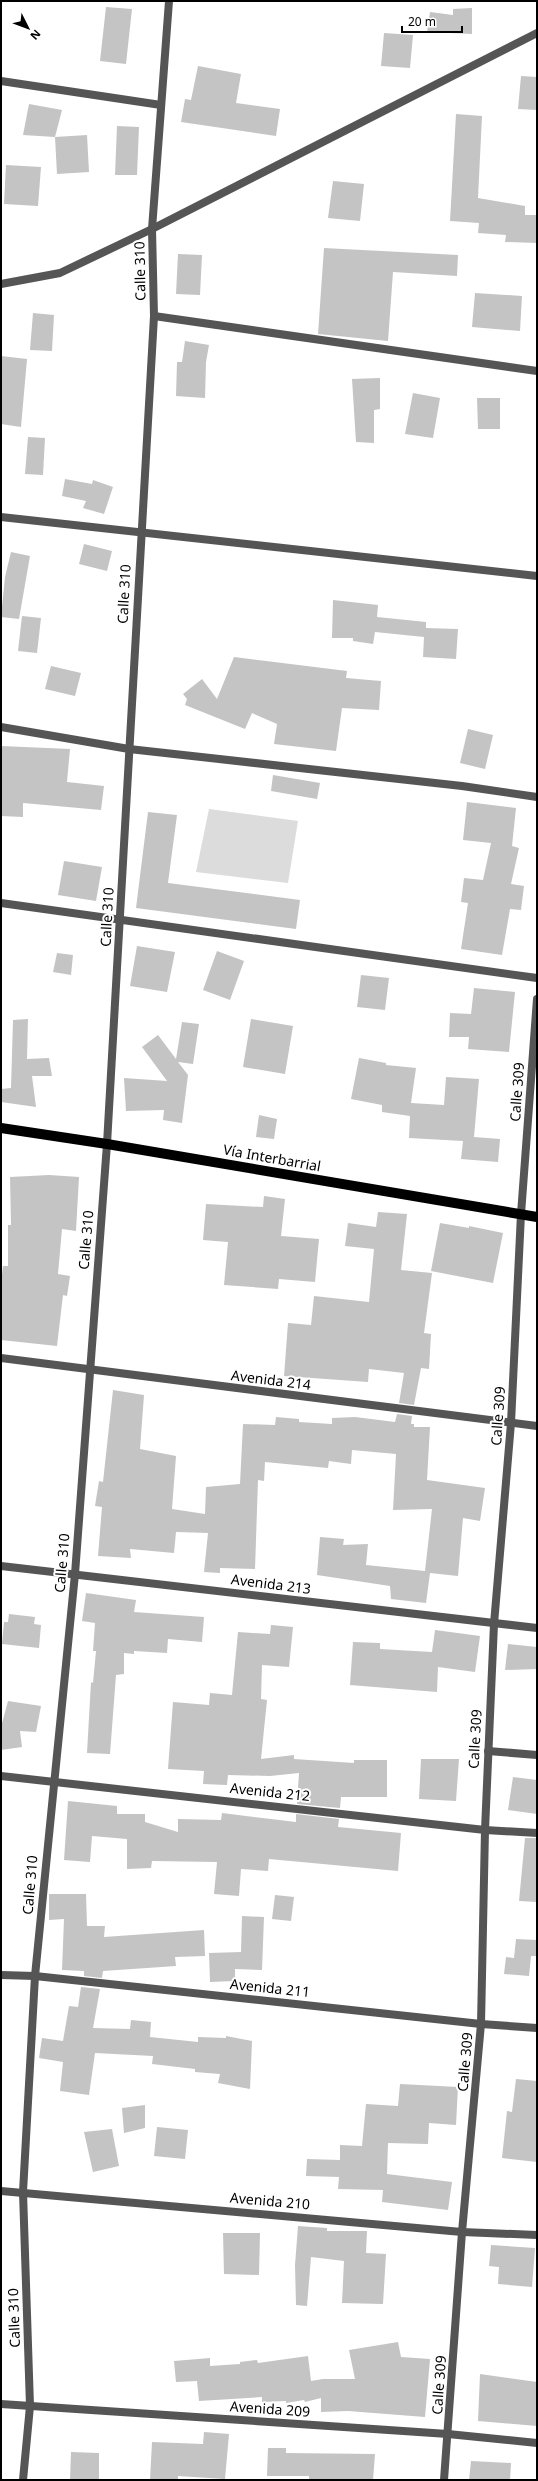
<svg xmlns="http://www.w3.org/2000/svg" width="538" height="2481" font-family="'Noto Sans',sans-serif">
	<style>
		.green { fill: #dcdcdc }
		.building { fill: #c4c4c4 }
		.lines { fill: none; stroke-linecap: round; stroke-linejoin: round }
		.minor { stroke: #555; stroke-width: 8 }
		.tertiary { stroke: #555; stroke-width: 8 }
		.primary { stroke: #000; stroke-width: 10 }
		.labels { text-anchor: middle; stroke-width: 4; stroke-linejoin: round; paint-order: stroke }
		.street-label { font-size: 14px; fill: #000; stroke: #fff }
	</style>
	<rect width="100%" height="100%" fill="#fff"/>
	<path class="green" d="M209 809 298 821 288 883 196 872Z"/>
	<g class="building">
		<path d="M106 7 132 9 126 64 100 61Z"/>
		<path d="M472 8V34L427 32 430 12 453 15V9Z"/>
		<path d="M384 33 413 35 410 68 381 66Z"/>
		<path d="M198 66 241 74 236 103 280 109 276 136 181 122 185 99 191 100Z"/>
		<path d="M521 76 537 77V110L518 109Z"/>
		<path d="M29 104 62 110 55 137 23 135Z"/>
		<path d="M456 114 482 116 478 198 525 206V215H537V243L505 242 506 235 478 233 479 223 450 221Z"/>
		<path d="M117 126 139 127 137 175H115Z"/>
		<path d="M87 135 89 172 57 174 55 137Z"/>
		<path d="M6 165 41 167 38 206 4 204Z"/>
		<path d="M333 181 364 184 360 221 328 218Z"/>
		<path d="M324 248 458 255 457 276 393 272 388 341 318 334Z"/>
		<path d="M178 254 202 255 200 295 176 294Z"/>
		<path d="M475 293 522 296 520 331 472 327Z"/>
		<path d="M33 313 54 315 52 351 30 350Z"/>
		<path d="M185 341 209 345 206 362 205 398 176 396 177 362H182Z"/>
		<path d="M1 356 27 359 21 427 1 424Z"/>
		<path d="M380 378V409L374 410V443L356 442 352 379Z"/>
		<path d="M413 393 440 398 433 438 405 434Z"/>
		<path d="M477 398H500V429H478Z"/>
		<path d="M28 437 45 438 43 475 25 474Z"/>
		<path d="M65 479 92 484 93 480 113 487 104 514 83 508 86 501 62 496Z"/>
		<path d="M84 544 112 551 107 571 79 564Z"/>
		<path d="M11 552 30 556 19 619 1 617 5 577Z"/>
		<path d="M333 600 378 605 377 617 426 622V628L458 629 456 659 423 657 424 637 375 632 373 644 353 641V638H332Z"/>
		<path d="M22 616 41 618 37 653 18 651Z"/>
		<path d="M234 657 347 671 346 678 381 681 379 710 342 708 336 751 274 744 277 724 252 713 245 729 185 705 187 699 183 694 202 679 217 699Z"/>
		<path d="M51 666 81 673 75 696 45 689Z"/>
		<path d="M468 729 493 735 485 769 460 763Z"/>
		<path d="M1 746 70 749 67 782 104 786 101 810 23 803V817L1 816Z"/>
		<path d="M273 775 320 783 317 799 271 791Z"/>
		<path d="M467 802 516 808 512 846 519 848 511 884 524 886 521 910 510 909 502 955 461 949 468 903 461 902 464 878 483 880 491 843 463 840Z"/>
		<path d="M148 812 177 815 168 883 300 900 296 929 136 908Z"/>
		<path d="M64 861 102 867 96 901 58 895Z"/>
		<path d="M137 946 175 952 167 992 130 986Z"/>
		<path d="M217 951 244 961 230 1000 203 990Z"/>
		<path d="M57 953 73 955 71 975 53 972Z"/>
		<path d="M361 975 389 978 385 1010 357 1007Z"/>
		<path d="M474 988 515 992 509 1052 468 1049 469 1037H449L450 1013 471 1014Z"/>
		<path d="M28 1019 27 1059 49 1058 52 1076H32L36 1107 1 1102V1089L11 1088 13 1020Z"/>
		<path d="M251 1019 293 1026 285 1074 243 1067Z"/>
		<path d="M182 1022 199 1024 193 1064 178 1062 188 1075 182 1123 163 1120 164 1110 126 1111 124 1078 167 1081 142 1047 158 1035 176 1059Z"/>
		<path d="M359 1058 386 1063V1065L416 1068 411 1103 444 1105 446 1077 479 1079 474 1137 500 1139 498 1162 461 1159 463 1141 409 1138 410 1116 382 1112V1105L351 1099Z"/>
		<path d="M259 1115 277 1119 274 1139 256 1137Z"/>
		<path d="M49 1175 79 1177 76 1231 62 1229 58 1274 70 1276 67 1296 63 1295 57 1346 1 1340V1283L3 1266H8V1225H11L10 1177Z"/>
		<path d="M264 1196 285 1199 281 1236 319 1239 315 1282 279 1279 278 1289 224 1285 228 1242 203 1240 206 1204 263 1207Z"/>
		<path d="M378 1212 407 1214 401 1270 432 1273 424 1333 431 1334 429 1369 421 1368 414 1405 399 1403 404 1373 369 1369 368 1382 284 1376 288 1323 311 1325 314 1296 369 1302 374 1249 345 1246 348 1223 376 1227Z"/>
		<path d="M440 1223 469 1228V1226L503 1233 493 1283 431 1271Z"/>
		<path d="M113 1390 144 1395 140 1449 176 1456 172 1509 205 1514 206 1487 240 1484 243 1424 275 1425 276 1417 299 1419V1422L332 1424V1418L355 1417 395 1422 397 1414 412 1416 411 1424H414V1427H430L427 1480 485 1488 480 1521 463 1518 458 1576 430 1573 426 1603 391 1599 390 1586 317 1575 320 1537 344 1539 343 1545 368 1544 366 1565 425 1571 432 1509 393 1510 396 1454 352 1450 351 1464 329 1461 328 1468 265 1462 264 1481 258 1480 255 1569 220 1568V1573L204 1572 208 1533 176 1532 174 1553 130 1549 131 1558 98 1556 102 1507 95 1506 99 1481 103 1482Z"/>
		<path d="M86 1593 136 1600 134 1612 204 1617 202 1642 168 1639 167 1653 134 1651V1654L124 1653V1674L116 1675 110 1754 87 1753 91 1682 93 1683 96 1651H93L95 1623 82 1621Z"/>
		<path d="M9 1614 35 1617 34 1624 41 1625 39 1648 2 1644 4 1622H8Z"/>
		<path d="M271 1625 293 1627 289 1667 262 1665 261 1699 267 1700 261 1759 294 1755V1759L354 1763V1760H387V1797H341L340 1808 297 1804 299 1773 270 1776 228 1775 227 1785 203 1784 204 1771 168 1769 173 1702 209 1705 210 1693 232 1695 238 1632 270 1634Z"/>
		<path d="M435 1630 480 1636 475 1672 438 1667 437 1692 350 1685 353 1642 380 1643V1649L432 1652Z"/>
		<path d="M508 1644 537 1647V1669L505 1670Z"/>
		<path d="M8 1701 41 1706 36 1732 20 1731 22 1747 1 1750V1727Z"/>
		<path d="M421 1759H459L456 1801 419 1799Z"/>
		<path d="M513 1777 537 1780V1814L508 1810Z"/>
		<path d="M68 1801 117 1806V1814H145V1822L178 1832V1819L221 1820 222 1813 296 1822V1814L339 1819 338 1827 401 1833 398 1871 269 1859 268 1871 241 1869 239 1896 214 1894 217 1862 152 1861 151 1868 127 1869V1839L92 1836 90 1862 64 1860Z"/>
		<path d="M525 1838H537V1902L519 1901Z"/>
		<path d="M49 1894H86L87 1926H105L104 1937 204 1930 205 1956 175 1957 176 1966 103 1971 102 1978 84 1976V1971L62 1970 64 1919 49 1920Z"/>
		<path d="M275 1895 294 1897 291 1921 272 1919Z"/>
		<path d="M242 1916 264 1917 262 1970 235 1969V1981L210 1982 209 1953 241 1952Z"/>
		<path d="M516 1939 537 1940V1956H531L529 1976 504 1974 506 1957 514 1958Z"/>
		<path d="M81 1987 100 1989 93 2028 130 2029 131 2020 151 2022 150 2037 198 2042V2037L226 2038V2036L252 2041 250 2089 218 2083 220 2074 195 2072V2069L152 2064 153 2056 95 2053 89 2095 60 2091 63 2062 39 2058 42 2038 63 2041 69 2006 78 2007Z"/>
		<path d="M516 2079 537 2081V2162L502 2158 507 2111 512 2112Z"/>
		<path d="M400 2084 458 2087 456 2125 429 2123 428 2144 388 2143 387 2174 452 2182 448 2210 382 2202 383 2190 338 2189 339 2177 306 2176 307 2159 340 2160V2145L362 2146 366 2104 398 2106Z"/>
		<path d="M145 2105V2128L124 2133 122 2108Z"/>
		<path d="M157 2127 188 2130 185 2159 154 2156Z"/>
		<path d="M112 2129 119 2166 93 2172 84 2132Z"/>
		<path d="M298 2226 327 2228V2231H367L366 2253 386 2254 383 2304 342 2303 344 2261 311 2257 307 2306 296 2305 295 2265Z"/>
		<path d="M223 2233H260L259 2275 224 2274Z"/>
		<path d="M491 2245 535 2248 532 2287 498 2284 499 2267 489 2266Z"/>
		<path d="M398 2342 401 2357 430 2359 425 2417 348 2411 321 2412V2398L305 2402 304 2400 286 2403V2401L262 2402V2397L199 2401 197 2381 176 2382 174 2361 210 2358V2366L240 2364V2362L257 2360 258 2363 308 2356 311 2381 323 2379H355L349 2350Z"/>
		<path d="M480 2374 537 2382V2426L478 2421Z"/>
		<path d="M204 2432 229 2434 225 2479 178 2476V2480H150L152 2442 203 2444Z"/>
		<path d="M268 2448H286V2453L375 2454 373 2480H309V2476H267Z"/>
		<path d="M71 2452 99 2453V2480H70Z"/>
		<path d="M471 2461 511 2463 510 2480H469Z"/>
	</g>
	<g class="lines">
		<g class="minor">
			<path d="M1 81 161 105"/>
			<path d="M1 284 60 273 152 229 537 33"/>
			<path d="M154 316 537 371"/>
			<path d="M1 517 537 576"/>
			<path d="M1 727 129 749 462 786 537 797"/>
			<path d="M1 903 537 978"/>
			<path d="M1 1358 537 1426"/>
			<path d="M1 1566 537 1628"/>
			<path d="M488 1751 537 1755"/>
			<path d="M1 1776 485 1830 537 1833"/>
			<path d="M1 1975 35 1976 481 2024 537 2028"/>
			<path d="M1 2191 462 2232 537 2235"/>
			<path d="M1 2404 448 2434 537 2443"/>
			<path d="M23 2480 30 2406 23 2192 35 1976 75 1574 107 1144 154 316 152 229 169 1"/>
		</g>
		<path class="tertiary" d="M444 2480 462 2232 481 2024 485 1830 494 1624 511 1423 521 1214 537 999"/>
		<path class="primary" d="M1 1128 107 1144 537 1217"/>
	</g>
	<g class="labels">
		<g class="street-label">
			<text transform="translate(140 271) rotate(-91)" y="5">Calle 310</text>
			<text transform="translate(124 594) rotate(-87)" y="5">Calle 310</text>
			<text transform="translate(107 917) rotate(-87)" y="5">Calle 310</text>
			<text transform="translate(517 1092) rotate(-86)" y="5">Calle 309</text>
			<text transform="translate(272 1158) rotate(10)" y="5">Vía Interbarrial</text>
			<text transform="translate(86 1240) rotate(-85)" y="5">Calle 310</text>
			<text transform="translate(271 1380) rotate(7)" y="5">Avenida 214</text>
			<text transform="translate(498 1416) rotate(-86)" y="5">Calle 309</text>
			<text transform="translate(62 1563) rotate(-85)" y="5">Calle 310</text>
			<text transform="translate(271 1584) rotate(7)" y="5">Avenida 213</text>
			<text transform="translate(475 1739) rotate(-87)" y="5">Calle 309</text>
			<text transform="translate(270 1792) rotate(6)" y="5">Avenida 212</text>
			<text transform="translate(30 1885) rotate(-85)" y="5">Calle 310</text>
			<text transform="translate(270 1988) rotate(6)" y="5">Avenida 211</text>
			<text transform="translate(465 2062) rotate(-85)" y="5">Calle 309</text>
			<text transform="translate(270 2201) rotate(5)" y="5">Avenida 210</text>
			<text transform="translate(14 2318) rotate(-92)" y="5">Calle 310</text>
			<text transform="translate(439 2385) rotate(-86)" y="5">Calle 309</text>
			<text transform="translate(270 2409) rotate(4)" y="5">Avenida 209</text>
		</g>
	</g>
	<rect width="538" height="2481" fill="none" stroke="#000000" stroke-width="4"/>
	<g transform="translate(28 28) rotate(132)" stroke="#ffffff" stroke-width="3" paint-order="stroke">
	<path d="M0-3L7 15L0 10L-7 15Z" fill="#000000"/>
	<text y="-6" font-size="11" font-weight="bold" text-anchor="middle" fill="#000000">N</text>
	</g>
	<path d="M402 26v6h60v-6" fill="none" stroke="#000000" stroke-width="2"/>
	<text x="408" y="26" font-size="12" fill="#000000" stroke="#ffffff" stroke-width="3" paint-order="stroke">20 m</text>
</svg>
